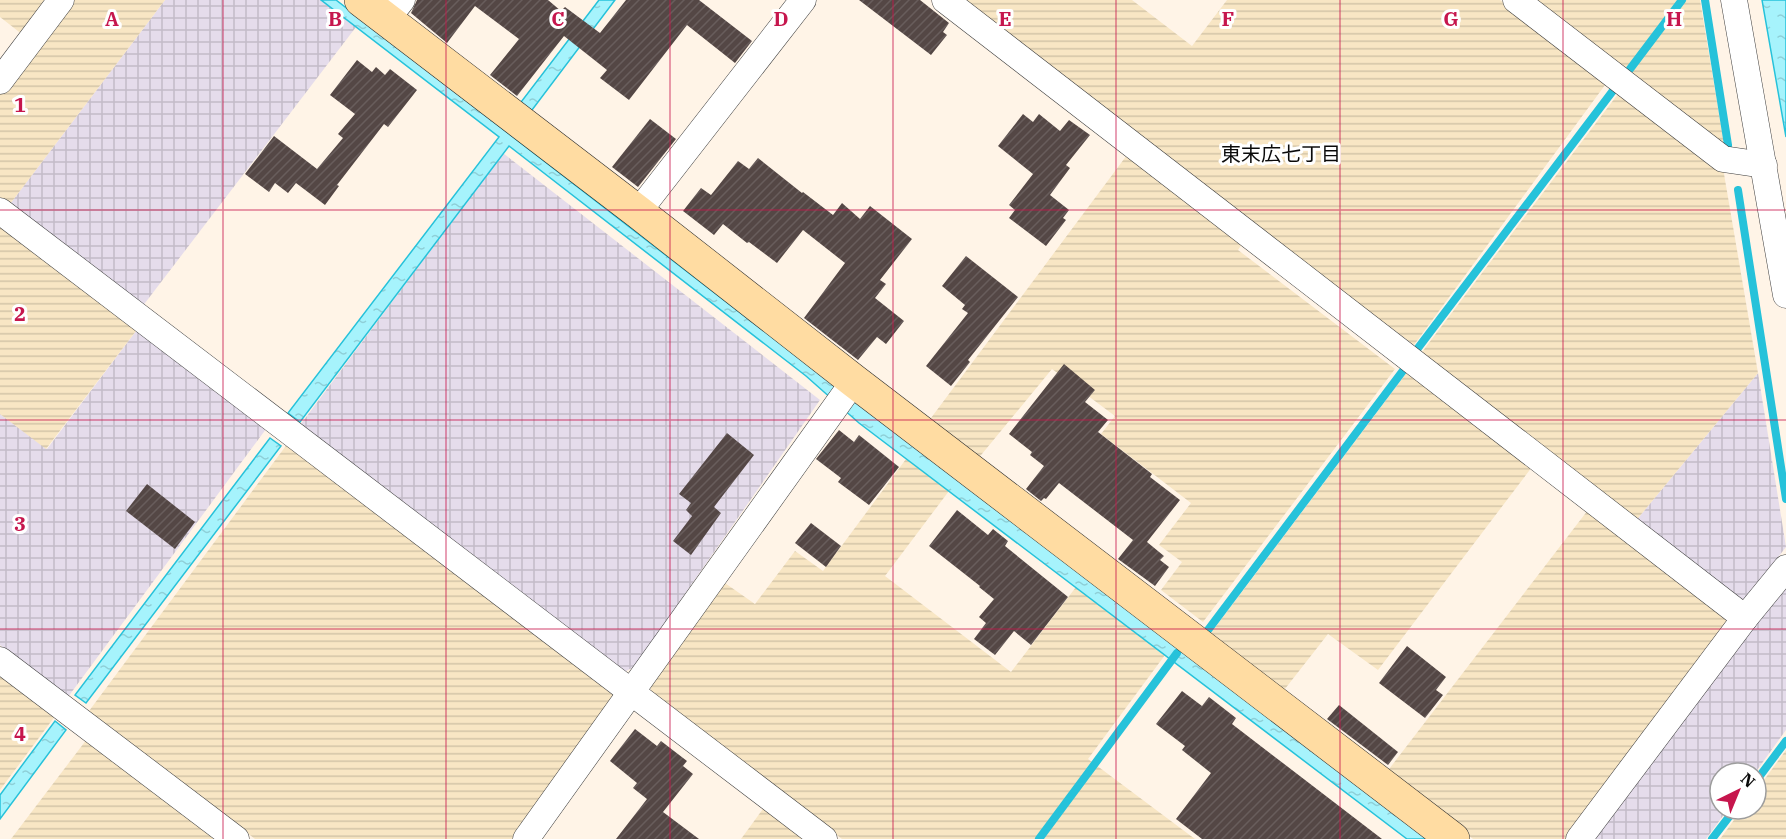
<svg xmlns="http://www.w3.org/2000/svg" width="1786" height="839" font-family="'IBM Plex Serif','Noto Sans JP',serif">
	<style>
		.industrial { fill: url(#industrial-grid) }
		.farmland { fill: url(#farmland-rules) }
		.water { fill: url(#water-ripples); stroke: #26c2da; stroke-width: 1.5 }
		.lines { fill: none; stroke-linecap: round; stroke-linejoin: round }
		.stream { stroke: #26c2da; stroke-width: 8 }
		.building { fill: url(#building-hatch) }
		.street-casing { stroke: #3d3d3d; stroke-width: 27 }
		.secondary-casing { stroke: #2c2c2c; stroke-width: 34 }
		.street { stroke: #fff; stroke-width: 26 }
		.secondary { stroke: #ffdca2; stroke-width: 33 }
		.grid { fill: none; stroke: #c6164d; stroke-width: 1.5; stroke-opacity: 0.55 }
		.labels { text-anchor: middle; stroke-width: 6; stroke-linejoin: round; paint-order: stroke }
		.neighbourhood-label { font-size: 20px; fill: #0a0a0a; stroke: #fff }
		.grid-label { font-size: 20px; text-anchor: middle; font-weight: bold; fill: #c6164d; stroke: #fff; stroke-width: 6; stroke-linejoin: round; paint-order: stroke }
	</style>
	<defs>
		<pattern id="industrial-grid" width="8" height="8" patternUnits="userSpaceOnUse" patternTransform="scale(1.5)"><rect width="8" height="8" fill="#e5dceb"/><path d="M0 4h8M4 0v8" fill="none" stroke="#c3bbc8"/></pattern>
		<pattern id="farmland-rules" width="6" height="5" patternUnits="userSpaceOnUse" patternTransform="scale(1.5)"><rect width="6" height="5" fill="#f8e6c4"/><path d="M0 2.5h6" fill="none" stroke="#d3c4a7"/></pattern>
		<pattern id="water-ripples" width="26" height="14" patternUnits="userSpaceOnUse" patternTransform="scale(1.5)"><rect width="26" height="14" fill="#a6f3fc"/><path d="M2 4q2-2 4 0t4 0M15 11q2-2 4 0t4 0" fill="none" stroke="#8ecfd7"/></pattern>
		<pattern id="building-hatch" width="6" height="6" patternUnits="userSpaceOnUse" patternTransform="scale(1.5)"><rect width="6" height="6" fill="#544745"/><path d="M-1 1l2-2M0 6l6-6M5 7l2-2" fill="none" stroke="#685d5c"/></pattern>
	</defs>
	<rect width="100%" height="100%" fill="#fff4e7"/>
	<g class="industrial">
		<path d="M165 0H321L356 27 142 307 10 204Z"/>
		<path d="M503 153 820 400 634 667 624 672 298 428Z"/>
		<path d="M139 327 269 425 68 697 0 645V414L47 449Z"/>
		<path d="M1758 373 1786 547 1745 600H1732L1634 523Z"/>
		<path d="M1786 582V730L1755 773H1720V809H1728L1706 839H1592Z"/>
	</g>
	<g class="farmland">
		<path d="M0 0H49L23 35 0 17Z"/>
		<path d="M70 0H165L10 204 0 197V93Z"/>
		<path d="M963 0H1132L1192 46 1227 0H1500L1608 81 1414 345 1283 247Z"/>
		<path d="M1533 0H1700L1724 144Z"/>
		<path d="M1621 90 1723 168 1758 373 1634 523 1419 356Z"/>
		<path d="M1127 155 1242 244 1238 250 1395 369 1203 622 1161 590 1182 562 1159 545 1191 503 1101 434 1115 416 1052 369 977 460 928 422Z"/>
		<path d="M0 222 139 327 46 449 0 414Z"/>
		<path d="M1408 371 1532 467 1378 670 1328 634 1281 694 1208 637Z"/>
		<path d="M288 443 612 686 614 697 512 839H255L89 711Z"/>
		<path d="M906 459 949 491 885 576 1011 672 1076 587 1165 655 1088 759 1195 839H842L652 696 650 683 722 581 755 604 795 551 823 571Z"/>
		<path d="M1588 510 1726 616 1727 626 1567 839H1473L1386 773Z"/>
		<path d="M0 673 56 715 0 790Z"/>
		<path d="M87 739 218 839H11Z"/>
		<path d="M1786 750V839H1720L1742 809H1756V791Z"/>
		<path d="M765 806 807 839H741Z"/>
	</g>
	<g class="water">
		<path d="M321 0H336L813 369 1429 839H1407L859 423 806 376 509 146 300 422 288 413 499 137Z"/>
		<path d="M599 0H615L529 114 518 106Z"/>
		<path d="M1762 0H1786V137Z"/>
		<path d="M270 438 281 446 86 703 75 695Z"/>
		<path d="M55 721 66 730 0 819V795Z"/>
	</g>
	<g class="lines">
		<g class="stream">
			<path d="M1705 0 1728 145"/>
			<path d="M1630 69 1682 0"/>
			<path d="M1738 190 1786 499"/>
			<path d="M1415 352 1615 88"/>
			<path d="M1205 634 1405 368"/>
			<path d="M1756 781 1786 741"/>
			<path d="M1039 839 1177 653"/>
			<path d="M1712 839 1735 809"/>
		</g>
	</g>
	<g class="building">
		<path d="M417 0H548L561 11 565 7 600 33 626 0H699L752 41 735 63 687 25 629 100 600 78 607 70 564 36 517 96 490 75 519 39 475 6 447 43 411 13Z"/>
		<path d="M859 0H920L949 23 943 32 947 35 931 55Z"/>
		<path d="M357 60 372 72 376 67 385 75 390 69 417 90 388 127 384 124 337 185 339 186 325 205 296 183 288 193 275 183 269 192 245 174 274 136 317 169 343 138 338 134 355 114 330 95Z"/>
		<path d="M1023 114 1033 122 1039 114 1060 131 1069 120 1090 135 1066 165 1070 168 1050 195 1069 210 1063 218 1066 220 1046 246 1009 218 1015 210 1009 205 1033 174 998 146Z"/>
		<path d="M650 119 676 139 638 187 612 167Z"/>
		<path d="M758 158 802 193 803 192 833 215 842 203 860 219 870 206 912 239 880 280 886 284 875 298 904 321 886 344 877 337 858 360 804 318 845 263 803 230 777 263 749 242 747 243 723 224 714 235 683 211 701 188 711 195 738 161 749 169Z"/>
		<path d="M966 256 1018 297 968 360 970 362 951 386 926 366 968 313 962 309 965 305 942 286Z"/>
		<path d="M1064 364 1095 390 1085 402 1108 420 1098 432 1152 474 1150 477 1180 500 1147 542 1164 556 1160 560 1169 567 1155 586 1118 559 1133 540 1059 483 1046 499 1044 498 1041 501 1026 489 1044 466 1030 455 1032 452 1009 434Z"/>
		<path d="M839 430 854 442 859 435 899 467 869 505 838 482 841 478 816 459Z"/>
		<path d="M727 433 754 455 714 507 721 513 691 555 673 541 692 516 686 510 691 503 679 494Z"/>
		<path d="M147 484 195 522 175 549 126 511Z"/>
		<path d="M957 510 988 535 993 529 1008 541 1005 546 1068 597 1031 645 1014 631 995 655 974 639 986 623 979 617 994 599 979 587 980 586 929 546Z"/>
		<path d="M811 523 841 546 826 567 795 543Z"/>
		<path d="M1407 646 1446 677 1436 690 1443 695 1425 718 1379 683Z"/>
		<path d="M1182 691 1202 706 1209 697 1236 718 1232 724 1382 839H1202L1176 819 1211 773 1182 750 1185 746 1156 724Z"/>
		<path d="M1339 705 1398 752 1388 765 1327 719Z"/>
		<path d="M635 729 657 746 661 741 687 761 683 766 693 774 663 812 699 839H616L647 799 633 788 637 783 610 761Z"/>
	</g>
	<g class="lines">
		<defs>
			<g id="street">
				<path d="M945 0 1745 618"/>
				<path d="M1516 0 1723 159 1764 165"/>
				<path d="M1734 0 1786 295"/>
				<path d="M386 20 402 0"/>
				<path d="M0 81 61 0"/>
				<path d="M0 211 824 839"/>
				<path d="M638 212 803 0"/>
				<path d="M0 660 236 839"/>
				<path d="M526 839 854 381"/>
				<path d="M1579 839 1745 618 1786 568"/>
			</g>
			<path id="secondary" d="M361 0 638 212 854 381 1453 839"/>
		</defs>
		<use href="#street" class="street-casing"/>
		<use href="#secondary" class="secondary-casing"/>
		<use href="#street" class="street"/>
		<use href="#secondary" class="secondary"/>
	</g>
	<path class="grid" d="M223 0V839M446 0V839M670 0V839M893 0V839M1116 0V839M1340 0V839M1563 0V839M0 210H1786M0 420H1786M0 629H1786"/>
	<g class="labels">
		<g class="neighbourhood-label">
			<text x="1281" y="161">東末広七丁目</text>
		</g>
	</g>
	<g class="grid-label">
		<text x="112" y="26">A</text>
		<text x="335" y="26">B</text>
		<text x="558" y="26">C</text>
		<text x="781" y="26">D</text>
		<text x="1005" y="26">E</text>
		<text x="1228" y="26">F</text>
		<text x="1451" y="26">G</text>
		<text x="1674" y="26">H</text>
		<text x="20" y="112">1</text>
		<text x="20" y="321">2</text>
		<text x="20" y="531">3</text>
		<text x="20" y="741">4</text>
	</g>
	<g transform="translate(1738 791) rotate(43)"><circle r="28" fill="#ffffff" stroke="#9d9d9d" stroke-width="1.5"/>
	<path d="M0-4.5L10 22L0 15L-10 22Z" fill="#c6164d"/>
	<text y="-9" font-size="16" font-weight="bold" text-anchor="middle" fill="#0a0a0a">N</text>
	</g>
</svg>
